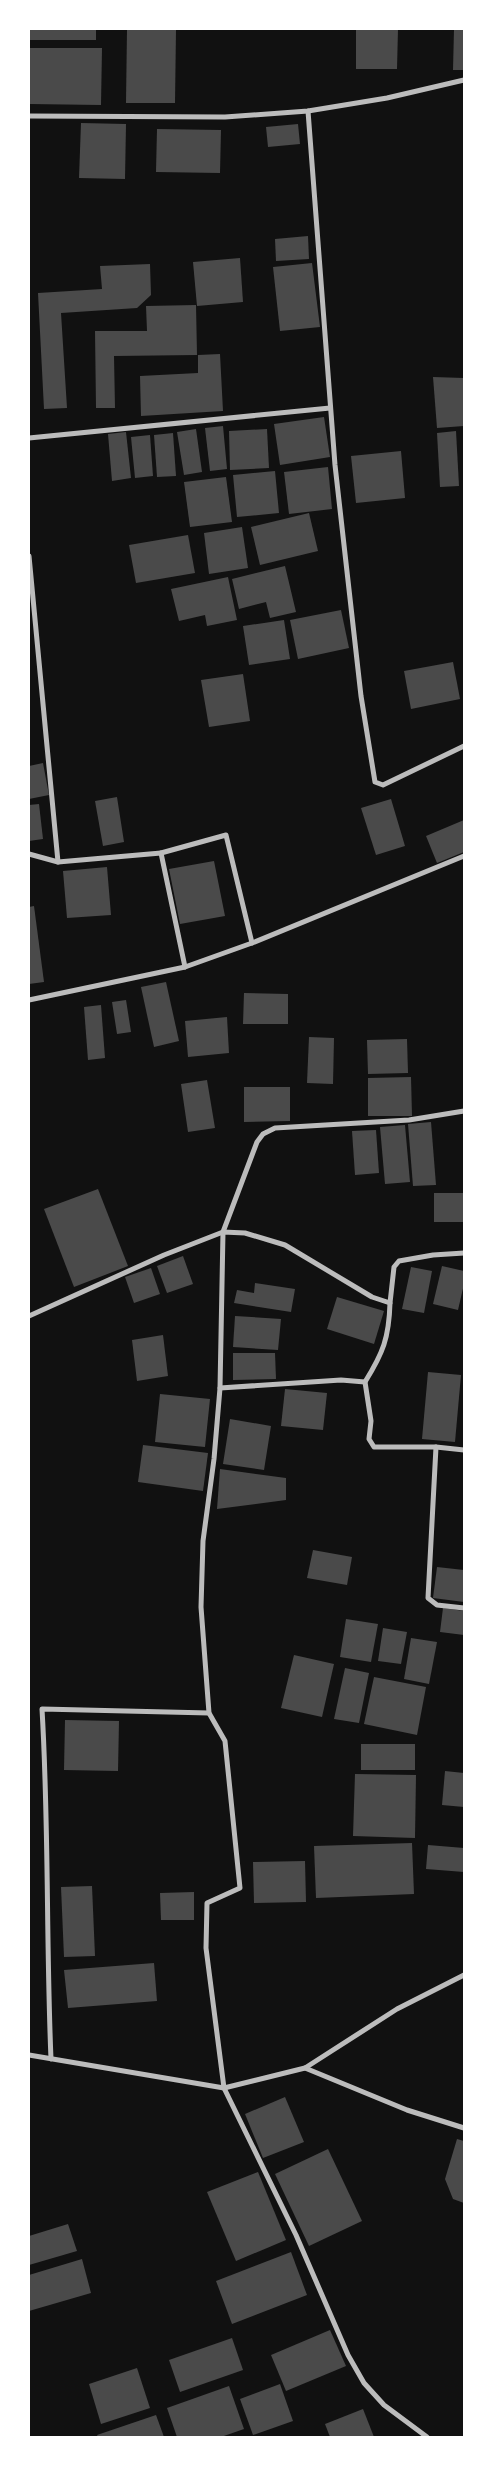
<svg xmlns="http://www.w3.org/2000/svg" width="493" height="2466" font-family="Overpass,sans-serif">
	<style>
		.building { fill: #4a4a4a }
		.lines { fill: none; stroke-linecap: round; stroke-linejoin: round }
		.minor { stroke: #bcbcbc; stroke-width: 5 }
	</style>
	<rect width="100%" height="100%" fill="#111"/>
	<g class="building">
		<rect x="30" y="29" width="66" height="11"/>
		<path d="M127 29H176L175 103H126Z"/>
		<path d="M356 29H398L397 69H356Z"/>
		<path d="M454 29H464V70H453Z"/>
		<path d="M29 48H102L101 105 29 104Z"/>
		<path d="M81 123 126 124 125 179 79 178Z"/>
		<path d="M298 124 300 144 268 147 266 127Z"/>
		<path d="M157 129 221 130 220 173 156 172Z"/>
		<path d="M308 236 309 259 276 261 275 239Z"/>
		<path d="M240 258 243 302 197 306 193 262Z"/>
		<path d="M312 263 320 327 280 331 273 267Z"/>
		<path d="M150 264 151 295 137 308 61 313 67 408 44 409 38 293 102 289 100 266Z"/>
		<path d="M196 305 197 355 114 356 115 408H96L95 331H147L146 306Z"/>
		<path d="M220 354 223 411 141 416 140 376 198 373V355Z"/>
		<path d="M433 377 464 378V426L437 428Z"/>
		<path d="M324 417 330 457 280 465 274 424Z"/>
		<path d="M223 426 227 469 210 471 205 428Z"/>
		<path d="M196 429 202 472 184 475 177 432Z"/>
		<path d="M267 429 269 468 230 470 229 431Z"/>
		<path d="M456 431 459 486 440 487 437 433Z"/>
		<path d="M126 432 131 478 112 481 108 434Z"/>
		<path d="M173 433 176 476 157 477 154 435Z"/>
		<path d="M150 435 153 476 135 478 131 437Z"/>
		<path d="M401 451 405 498 356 503 351 456Z"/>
		<path d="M328 467 332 509 289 514 284 472Z"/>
		<path d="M275 471 279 513 237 517 233 475Z"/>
		<path d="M226 477 232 522 190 527 184 482Z"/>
		<path d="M309 513 318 551 260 565 251 527Z"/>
		<path d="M242 527 248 568 209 574 204 533Z"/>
		<path d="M188 535 195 573 136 583 129 545Z"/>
		<path d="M285 566 296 612 270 618 266 602 239 609 232 579Z"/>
		<path d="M228 577 237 620 207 626 205 615 179 621 171 589Z"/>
		<path d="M341 610 349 648 298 659 290 620Z"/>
		<path d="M284 620 290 659 249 665 243 626Z"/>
		<path d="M453 662 460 699 411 709 404 671Z"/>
		<path d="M243 674 250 721 209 727 201 680Z"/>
		<path d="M43 763 49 795 29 799V766Z"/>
		<path d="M117 797 124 842 103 846 95 801Z"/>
		<path d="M391 799 405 846 376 855 361 808Z"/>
		<path d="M39 804 43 839 29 841V805Z"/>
		<path d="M464 820V852L437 863 426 836Z"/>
		<path d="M214 861 225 916 180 924 169 869Z"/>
		<path d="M107 867 111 915 67 918 63 871Z"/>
		<path d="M34 906 44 982 29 984V907Z"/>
		<path d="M166 982 179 1041 154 1047 141 987Z"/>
		<path d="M244 993 288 994V1024H243Z"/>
		<path d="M126 1000 131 1032 117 1034 112 1002Z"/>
		<path d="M101 1005 105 1058 88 1060 84 1007Z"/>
		<path d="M227 1017 229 1053 188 1057 185 1021Z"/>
		<path d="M309 1037 334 1038 333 1084 307 1083Z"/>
		<path d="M407 1039 408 1073 368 1074 367 1040Z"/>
		<path d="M411 1077 412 1116H368V1078Z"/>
		<path d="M207 1080 215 1128 188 1132 181 1084Z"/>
		<path d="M244 1087H290V1121L244 1122Z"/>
		<path d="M431 1122 436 1185 413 1186 408 1124Z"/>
		<path d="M405 1125 410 1182 385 1184 380 1127Z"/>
		<path d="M376 1130 379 1173 355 1175 352 1131Z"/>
		<path d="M98 1189 128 1266 74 1287 44 1209Z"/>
		<rect x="434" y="1193" width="30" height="29"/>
		<path d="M183 1256 193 1284 167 1293 157 1266Z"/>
		<path d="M442 1266 464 1271V1284L458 1310 433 1304Z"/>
		<path d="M411 1267 432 1271 424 1313 402 1309Z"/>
		<path d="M151 1268 160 1294 134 1303 125 1277Z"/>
		<path d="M255 1283 295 1289 291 1312 234 1303 237 1290 254 1293Z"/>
		<path d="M337 1297 384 1311 374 1344 327 1329Z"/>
		<path d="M235 1316 281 1319 278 1350 233 1347Z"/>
		<path d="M163 1335 168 1376 137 1381 132 1340Z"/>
		<path d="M233 1353H275L276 1379 233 1380Z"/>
		<path d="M428 1372 461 1375 455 1442 422 1439Z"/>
		<path d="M285 1389 327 1393 323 1430 281 1426Z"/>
		<path d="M160 1394 210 1399 205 1447 155 1442Z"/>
		<path d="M230 1419 271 1426 264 1470 223 1464Z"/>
		<path d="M143 1445 208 1453 203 1491 138 1482Z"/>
		<path d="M220 1469 286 1478V1500L217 1509Z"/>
		<path d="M313 1550 352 1557 347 1585 307 1578Z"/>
		<path d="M437 1567 464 1570V1602L433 1598Z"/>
		<path d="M443 1608 464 1611V1635L440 1632Z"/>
		<path d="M346 1619 378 1624 371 1662 340 1657Z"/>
		<path d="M383 1628 407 1632 401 1664 378 1661Z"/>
		<path d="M411 1638 437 1642 429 1684 404 1679Z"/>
		<path d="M294 1655 334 1664 322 1717 281 1708Z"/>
		<path d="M345 1668 369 1673 359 1723 334 1719Z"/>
		<path d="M374 1677 426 1687 417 1735 364 1724Z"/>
		<path d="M65 1720 119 1721 118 1771 64 1770Z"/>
		<rect x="361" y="1744" width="54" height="26"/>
		<path d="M445 1771 464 1773V1807L442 1805Z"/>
		<path d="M355 1774 416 1775 415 1838 353 1836Z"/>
		<path d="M412 1843 414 1894 316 1898 314 1846Z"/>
		<path d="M428 1845 464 1848V1872L426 1869Z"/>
		<path d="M305 1861 306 1902 254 1903 253 1862Z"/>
		<path d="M92 1886 95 1956 64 1957 61 1887Z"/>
		<path d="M194 1892V1920H161L160 1893Z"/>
		<path d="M154 1963 157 2001 68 2008 64 1970Z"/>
		<path d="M285 2097 304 2142 263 2158 245 2114Z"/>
		<path d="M457 2139 464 2141V2203L453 2199 445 2179Z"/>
		<path d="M328 2149 362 2221 309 2246 275 2174Z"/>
		<path d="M258 2172 286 2240 236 2261 207 2192Z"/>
		<path d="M68 2224 77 2251 29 2265V2236Z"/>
		<path d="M291 2252 307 2295 232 2324 216 2281Z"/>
		<path d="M82 2259 91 2293 29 2311V2275Z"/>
		<path d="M330 2330 346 2366 286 2391 271 2355Z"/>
		<path d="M232 2338 243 2370 180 2392 169 2360Z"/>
		<path d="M137 2368 150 2408 101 2424 89 2384Z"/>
		<path d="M280 2384 293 2421 253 2435 240 2399Z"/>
		<path d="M229 2386 244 2429 221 2437H177L167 2408Z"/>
		<path d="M363 2409 374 2437H330L325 2424Z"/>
		<path d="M156 2415 164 2437H98L97 2435Z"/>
	</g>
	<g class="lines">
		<g class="minor">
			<path d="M308 111 335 465 361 696 375 782 383 785 464 746"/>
			<path d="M29 116 225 117 308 111 387 98 464 80"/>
			<path d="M29 438 330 408"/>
			<path d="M29 556 58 862"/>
			<path d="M161 853 226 835 252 943"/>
			<path d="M29 854 58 862 161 853 185 967"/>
			<path d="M29 1000 185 967 252 943 464 856"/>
			<path d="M29 1316 164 1255 223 1232 245 1233 285 1245 372 1297 390 1303 394 1267 399 1261 433 1255 464 1253"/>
			<path d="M365 1382 371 1421 369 1439 374 1447H436L464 1450"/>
			<path d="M220 1388 341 1380 365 1382C383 1353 389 1338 390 1303"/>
			<path d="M436 1447 428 1598 437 1605 464 1608"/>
			<path d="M29 2055 224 2088 305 2068 397 2009 464 1975"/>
			<path d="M51 2059C46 1942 49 1826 42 1709L209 1713"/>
			<path d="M305 2068 407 2110 464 2128"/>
			<path d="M427 2437 384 2405 364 2383 348 2355 296 2235 224 2088 206 1948 207 1903 240 1888 225 1741 209 1713 201 1607 203 1541 214 1459 220 1388 223 1232 257 1142 263 1134 275 1128 409 1120 464 1111"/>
		</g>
	</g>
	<rect width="493" height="2466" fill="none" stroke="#ffffff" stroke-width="60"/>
</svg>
